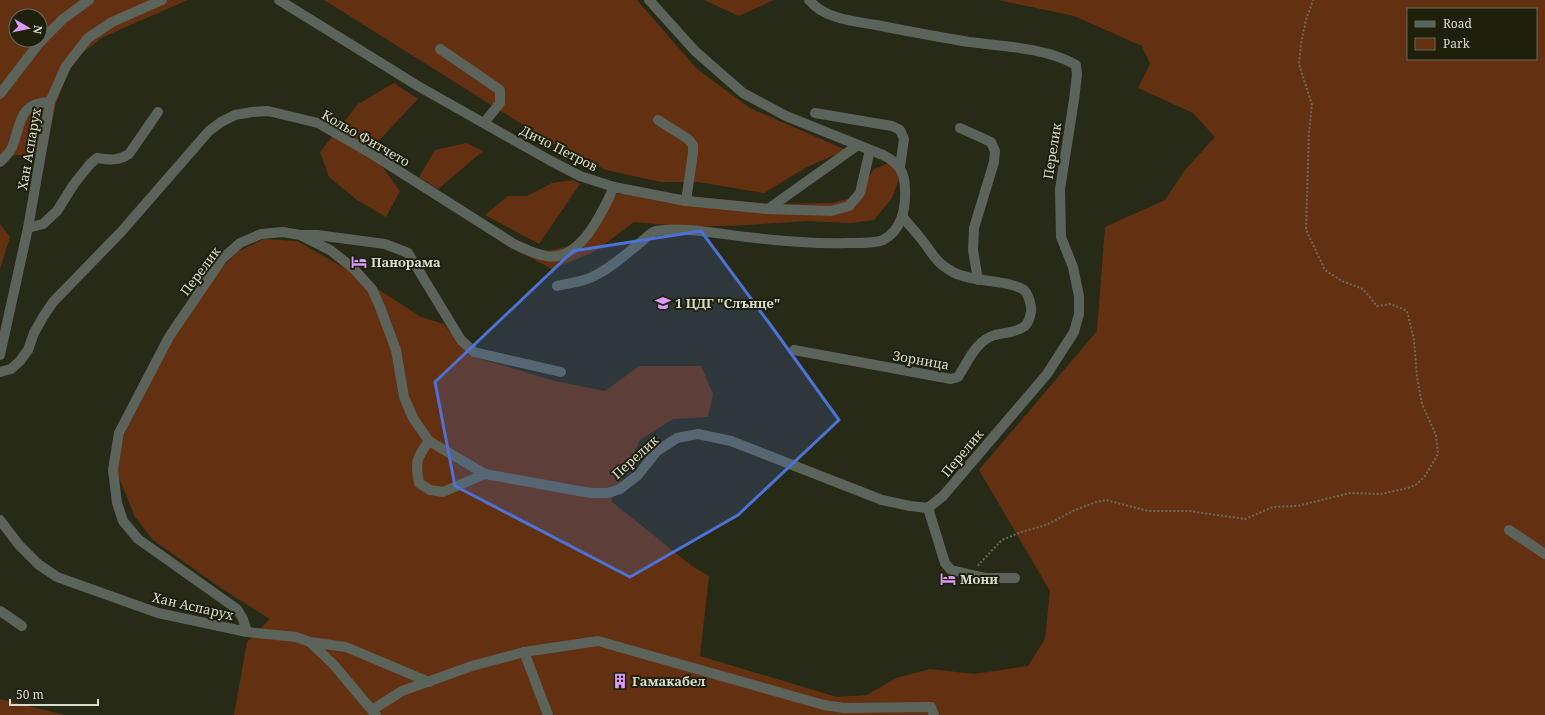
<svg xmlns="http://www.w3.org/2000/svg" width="1545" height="715" font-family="'Noto Serif',serif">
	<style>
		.green { fill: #633111; fill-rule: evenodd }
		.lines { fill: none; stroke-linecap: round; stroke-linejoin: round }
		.path { stroke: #696c5b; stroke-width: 2; stroke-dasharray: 2 2; stroke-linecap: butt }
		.minor { stroke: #5b635b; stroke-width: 10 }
		.marked { fill: #4c72d6; fill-opacity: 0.2; stroke: #4c72d6; stroke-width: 3; stroke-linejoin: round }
		.labels { text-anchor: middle; stroke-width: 4; stroke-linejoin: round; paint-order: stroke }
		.street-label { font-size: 13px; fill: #dadccf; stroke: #1e200c }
		.poi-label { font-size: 13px; font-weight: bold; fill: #dadccf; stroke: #1e200c; text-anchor: start }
	</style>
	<rect width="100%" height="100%" fill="#272a16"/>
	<g class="green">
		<path d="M0 0H188L103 37 76 58 65 80 56 103 46 154 0 156ZM16 16H40V40H16Z"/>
		<path d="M324 0H637L697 69 750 108 846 150 805 168 764 193 698 182H661L606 170 555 145Z"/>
		<path d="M704 0H774L739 16Z"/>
		<path d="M998 0H1545V715H234L247 642 270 619 221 588 153 540 135 517 117 473 124 435 172 340 215 275 237 252 264 239 297 241 353 273 421 317 444 324 468 355 555 381 605 391 639 366H701L713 394 708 417 673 419 640 440 611 501 692 566 709 576 700 656 837 697 867 695 896 678 930 669 974 674 1028 666 1045 639 1050 591 979 470 1097 331 1105 227 1165 200 1185 170 1215 137 1193 113 1138 88 1150 64 1142 46 1074 16ZM1408 9H1536V59H1408Z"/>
		<path d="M394 83 418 99 370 150 400 191 386 217 357 200 329 177 320 152 358 104Z"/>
		<path d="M466 143 483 151 438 189 419 177 435 150Z"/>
		<path d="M893 162 899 179 892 198 874 220 851 223 808 221 732 226H679L634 222 594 252 552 269 522 253 553 250 579 243 617 194 645 192 773 204 832 203 855 197 874 169Z"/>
		<path d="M573 180 580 184 539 244 485 215 508 196H527L552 183Z"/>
		<path d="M0 224 10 237 0 269Z"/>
		<path d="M0 699 65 715H0Z"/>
	</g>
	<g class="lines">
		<path class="path" d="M978 566 982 561 1002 540 1021 532 1046 525 1073 511 1096 502 1106 500 1148 511H1189L1245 519 1273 507 1297 506 1350 493 1381 494 1408 488 1417 484 1425 476 1438 454 1436 435 1422 404 1417 377 1414 340 1407 311 1391 304 1377 306 1363 289 1342 281 1325 270 1306 230 1309 132 1312 105 1299 64 1301 43 1306 20 1313 0"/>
		<g class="minor">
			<path d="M279 0 418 86 549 160 580 176 614 187 686 201 768 209 831 211 849 206 860 193 870 150"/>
			<path d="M440 49 500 90V103L484 123"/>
			<path d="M0 94 40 42 63 19 89 0"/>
			<path d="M815 113 892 126 900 130 904 139 900 167"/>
			<path d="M658 120 688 139 693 145V153L686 201"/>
			<path d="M960 128 991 142 995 151 994 162 974 228 973 250 978 280"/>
			<path d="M0 162C5 157 11 152 13 145 21 122 20 102 50 102"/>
			<path d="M768 209 858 145"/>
			<path d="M28 228 43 224 57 211 74 184 90 164 97 158C110 160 118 161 129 154L158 112"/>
			<path d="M302 235H317L385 244 408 253 461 340 474 352 561 372"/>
			<path d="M557 286C568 283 582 282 592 277 610 269 626 254 641 242 646 238 651 232 656 231 684 226 719 234 747 237 780 241 813 244 846 243 857 243 873 244 883 240 901 231 906 209 905 190 905 172 899 163 883 155L786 116 743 93 695 51 649 0"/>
			<path d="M794 350 951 379 958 377C968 362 976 340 995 335 1004 333 1018 332 1025 326 1029 322 1032 312 1031 307 1030 301 1028 294 1024 290 1007 279 973 283 953 272 936 263 933 254 922 240 916 232 908 224 902 216"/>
			<path d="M0 355 28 228 50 102 66 66 88 38 112 22 162 0"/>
			<path d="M0 372 11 369 20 361 28 350 34 333 43 317 53 302 121 232 209 131 221 122 235 115 252 112 268 111 318 123 372 154 514 244C525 249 534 254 546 256 580 262 602 213 614 187"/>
			<path d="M429 441C416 459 415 462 419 483L430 490 443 492 485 474"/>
			<path d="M928 508 945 563 951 570 986 578H1015"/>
			<path d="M0 520 19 545 38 564 57 577 158 613 247 632 296 637 310 642 333 664 376 715"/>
			<path d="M1509 530 1545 554"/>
			<path d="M0 611 22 626"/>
			<path d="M247 632 243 619 237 609 138 539 123 521 117 503 113 470 119 433 169 337 222 259 240 243 261 234 283 232 300 235 330 250 353 268 372 289 380 307 396 350 404 397 413 418 429 441 485 474 590 493H608L620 489 638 475 657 451 677 438 698 434 731 441 882 500 910 506 928 508 943 496 1047 374 1074 332 1079 314V296L1073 267 1061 237 1060 189 1074 100 1077 74 1076 65C1048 48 1002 46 969 42 938 37 907 31 876 25 852 21 825 19 809 0"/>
			<path d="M310 642 346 647 429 682"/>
			<path d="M524 652 548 715"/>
			<path d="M372 710 402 691 472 666 524 652 598 641 824 705 844 708 931 707 934 715"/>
		</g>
	</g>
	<path class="marked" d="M701 231 772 327 839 420 738 515 630 577 455 486 435 382 573 251Z"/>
	<defs>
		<symbol id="hotel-bare" viewBox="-9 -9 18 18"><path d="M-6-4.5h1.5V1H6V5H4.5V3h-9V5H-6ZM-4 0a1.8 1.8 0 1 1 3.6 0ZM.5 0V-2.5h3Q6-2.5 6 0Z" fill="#d89af8" stroke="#1e200c" stroke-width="2.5" paint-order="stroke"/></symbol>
		<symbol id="school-bare" viewBox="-9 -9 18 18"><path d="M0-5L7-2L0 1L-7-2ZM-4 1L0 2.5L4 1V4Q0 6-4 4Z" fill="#d89af8" stroke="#1e200c" stroke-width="2.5" paint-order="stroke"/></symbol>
		<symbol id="building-bare" viewBox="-9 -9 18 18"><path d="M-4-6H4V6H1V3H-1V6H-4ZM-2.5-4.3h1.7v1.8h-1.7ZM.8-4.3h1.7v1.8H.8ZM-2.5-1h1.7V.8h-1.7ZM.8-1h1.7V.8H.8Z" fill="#d89af8" stroke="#1e200c" stroke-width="2.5" paint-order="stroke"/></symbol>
	</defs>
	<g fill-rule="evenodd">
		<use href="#hotel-bare" x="348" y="251" width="22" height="22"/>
		<use href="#school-bare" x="652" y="292" width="22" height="22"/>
		<use href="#hotel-bare" x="937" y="568" width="22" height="22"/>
		<use href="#building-bare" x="609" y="670" width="22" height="22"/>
	</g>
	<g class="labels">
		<g class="street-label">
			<text transform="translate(366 138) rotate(30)" y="5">Кольо Фитчето</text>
			<text transform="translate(559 148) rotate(27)" y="5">Дичо Петров</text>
			<text transform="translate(29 149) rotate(-80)" y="5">Хан Аспарух</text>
			<text transform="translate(1052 151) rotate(-81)" y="5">Перелик</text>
			<text transform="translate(200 271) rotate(-53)" y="5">Перелик</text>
			<text transform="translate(921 360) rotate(10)" y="5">Зорница</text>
			<text transform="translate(962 453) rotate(-50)" y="5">Перелик</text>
			<text transform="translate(635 457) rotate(-42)" y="5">Перелик</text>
			<text transform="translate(193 606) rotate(13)" y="5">Хан Аспарух</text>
		</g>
		<g class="poi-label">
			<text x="371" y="267">Панорама</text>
			<text x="675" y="308">1 ЦДГ "Слънце"</text>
			<text x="960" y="584">Мони</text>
			<text x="632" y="686">Гамакабел</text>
		</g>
	</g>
	<rect x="1407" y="8" width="130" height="52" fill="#1e200c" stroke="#696b5a"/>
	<rect x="1415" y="21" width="20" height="6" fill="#5b635b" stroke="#696b5a"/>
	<text x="1443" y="28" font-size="12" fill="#dadccf">Road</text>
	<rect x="1415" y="38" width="20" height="12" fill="#633111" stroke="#696b5a"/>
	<text x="1443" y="48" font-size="12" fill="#dadccf">Park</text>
	<g transform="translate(28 28) rotate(99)"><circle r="19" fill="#1e200c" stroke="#696b5a"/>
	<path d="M0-3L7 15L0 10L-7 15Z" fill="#d89af8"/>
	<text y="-6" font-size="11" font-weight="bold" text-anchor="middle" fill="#dadccf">N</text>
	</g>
	<path d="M10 699v6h88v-6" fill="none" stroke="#dadccf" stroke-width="2"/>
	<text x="16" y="699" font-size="12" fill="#dadccf" stroke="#1e200c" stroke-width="3" paint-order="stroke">50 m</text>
</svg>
